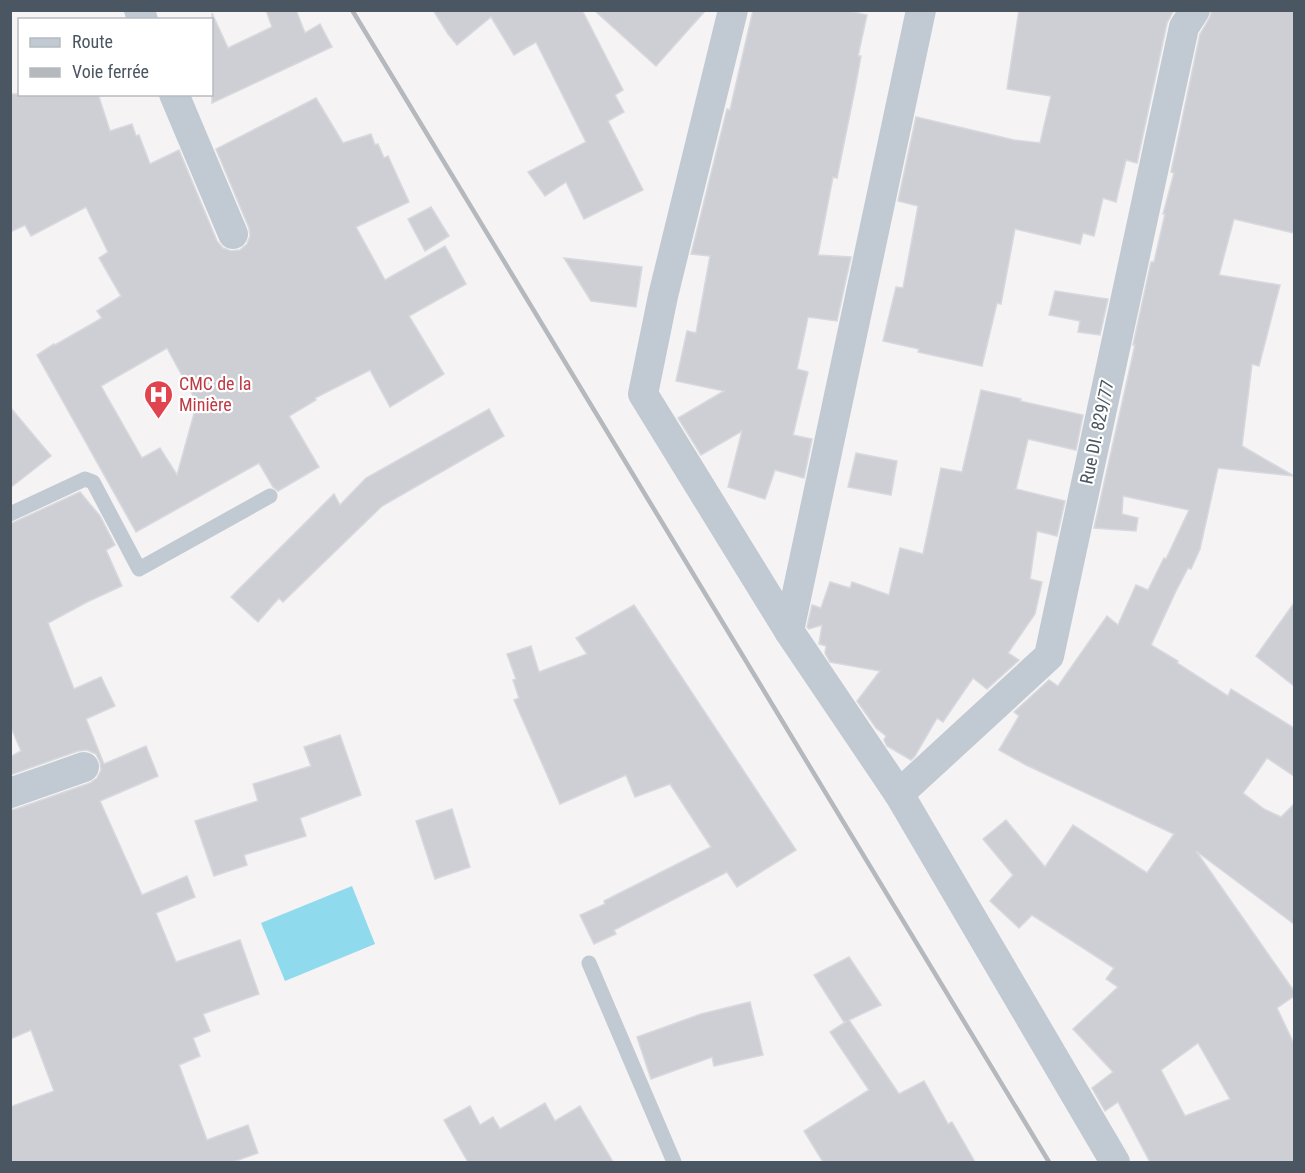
<svg xmlns="http://www.w3.org/2000/svg" width="1305" height="1173" font-family="'Roboto Condensed',sans-serif">
	<style>
		.water { fill: #90daee }
		.building { fill: #cdcfd5; stroke: #d7d9de; stroke-width: 1.5; fill-rule: evenodd }
		.lines { fill: none; stroke-linecap: round; stroke-linejoin: round }
		.lane { stroke: #c1cad2; stroke-width: 15 }
		.street { stroke: #c1cad2; stroke-width: 30 }
		.rail { stroke: #b5b8bd; stroke-width: 4.5 }
		.labels { text-anchor: middle; stroke-width: 4.5; stroke-linejoin: round; paint-order: stroke }
		.health-label { font-size: 18px; fill: #be3a42; stroke: #fff; text-anchor: start }
		.street-label { font-size: 18px; fill: #4a5661; stroke: #fff }
	</style>
	<rect width="100%" height="100%" fill="#f5f3f3"/>
	<path class="water" d="M352 886 375 944 285 981 261 923Z"/>
	<g class="building">
		<path d="M266 10H296L305 33 320 24 332 47 212 103V13L228 48 272 27Z"/>
		<path d="M433 10H582L623 90 615 95 624 112 608 121 643 190 584 219 566 182 545 196 528 172 586 142 536 42 514 55 491 17 457 45 448 34Z"/>
		<path d="M594 10H706L656 66Z"/>
		<path d="M753 10H846L867 15 858 56H861L855 89 837 178 833 177 818 255 851 257 837 321 808 317 797 369 808 372 793 435 812 439 804 478 775 470 765 499 728 487 742 431 701 455 678 418 724 391 676 381 687 331 696 333 710 256 691 254 727 109 730 110Z"/>
		<path d="M1019 10H1174L1167 23 1137 163 1126 160 1116 202 1103 198 1094 236 1083 233 1080 244 1015 229 1001 304 997 303 982 366 918 352 919 349 883 341 896 287 903 288 918 206 898 201 916 117 1014 140 1040 143 1051 96 1007 89Z"/>
		<path d="M1212 10H1294V233L1234 219 1219 275 1280 285 1259 366 1252 364 1242 446 1294 476 1218 468 1200 549 1191 569 1188 568 1176 591 1151 645 1178 661 1177 663 1228 696 1231 689 1294 728V776L1267 758 1243 793 1264 809 1281 817 1294 804V924L1196 851 1294 991V996L1277 1008 1294 1044V1162H1150L1118 1102 1105 1111 1092 1088 1113 1072 1073 1029 1118 987 1106 979 1114 968 1032 915 1019 928 990 901 1013 875 983 839 1006 820 1045 867 1073 825 1147 873 1174 834 1026 765 999 750 1019 716 1014 712 1049 680 1058 686 1107 616 1118 625 1136 585 1148 590 1164 558 1166 559 1189 510 1123 496 1122 514 1138 518 1136 531 1094 528 1135 345H1133L1151 262H1154L1165 214H1163L1174 173 1171 172 1200 34 1209 19ZM1198 1043 1230 1099 1185 1116 1161 1070Z"/>
		<path d="M10 94H98L110 131 132 124 136 136 139 135 150 164 179 150 217 241 223 248 231 251 240 250 247 244 250 236 249 228 216 149 316 98 343 143 371 134 375 145 378 144 384 158 388 156 409 202 356 227 385 280 445 246 466 284 409 316 444 374 390 407 370 370 315 398 316 400 289 416 319 467 278 491 273 487 259 463 136 532 37 355 54 344 55 345 102 318 97 311 121 296 99 258 108 252 86 207 31 236 25 225 10 232ZM167 348 197 403 177 475 160 448 142 458 101 386Z"/>
		<path d="M431 207 449 236 425 251 408 219Z"/>
		<path d="M564 258 642 267 636 307 591 301Z"/>
		<path d="M1055 291 1108 299 1100 335 1078 332 1080 321 1049 315Z"/>
		<path d="M981 390 1021 399 1020 401 1083 415 1076 450 1028 439 1016 489 1065 501 1057 536 1037 531 1030 579 1042 582 1035 614 1008 653 1019 660 987 689 973 678 943 722 937 718 915 756 911 760 887 746 884 740 886 736 876 728 857 701 880 671 830 662 825 653 826 646 819 644 822 625 809 629 807 627 812 605 821 608 830 582 850 588 852 582 889 595 900 548 923 554 941 468 962 472Z"/>
		<path d="M10 407 51 456 10 488Z"/>
		<path d="M489 409 504 436 382 506 283 602 279 598 258 622 231 597 334 494 340 505 366 478Z"/>
		<path d="M856 453 897 461 891 495 848 487Z"/>
		<path d="M80 492 100 516 115 545 106 550 122 586 87 602 48 623 74 689 101 677 115 706 86 719 104 764 146 746 158 776 100 801 142 895 187 876 195 897 156 913 176 962 240 940 259 994 203 1014 210 1031 193 1038 200 1056 179 1065 207 1140 248 1125 258 1153 233 1162H10V1107L54 1091 31 1030 10 1039V810L16 809 90 783 97 778 101 770 100 762 96 754 87 750 78 751 10 775V757L21 751 10 725V524Z"/>
		<path d="M1294 603V686L1256 656Z"/>
		<path d="M634 605 796 850 737 887 727 872 614 930 616 934 594 944 580 915 605 904 604 901 711 847 670 784 635 797 626 775 560 804 514 700 519 698 513 680 516 679 507 654 531 646 539 672 587 654 576 638Z"/>
		<path d="M340 735 361 795 300 818 306 836 244 855 247 865 214 876 195 821 258 801 253 784 311 766 304 747Z"/>
		<path d="M452 809 470 867 435 879 416 821Z"/>
		<path d="M849 957 881 1005 849 1020 899 1094 924 1081 948 1124 952 1122 975 1162H823L804 1131 869 1090 830 1032 847 1021 844 1022 814 975Z"/>
		<path d="M750 1002 763 1055 714 1066 712 1057 651 1079 637 1037 701 1014Z"/>
		<path d="M545 1103 555 1121 580 1106 613 1162H468L444 1120 470 1106 480 1125 493 1117 500 1129Z"/>
	</g>
	<g class="lines">
		<g class="lane">
			<path d="M10 514 85 479 93 482 139 569 270 496"/>
			<path d="M589 963 674 1162"/>
		</g>
		<g class="street">
			<path d="M139 10 143 20"/>
			<path d="M733 10 663 296 643 394 789 631 899 794 1115 1162"/>
			<path d="M174 94 233 234"/>
			<path d="M789 631 921 10"/>
			<path d="M10 793 84 767"/>
			<path d="M899 794 1049 656 1184 27 1195 10"/>
		</g>
		<path class="rail" d="M352 10 1049 1162"/>
	</g>
	<defs>
		<symbol id="hospital-pin" viewBox="-11 -11 22 30"><path d="M0 17L-7.5 6A9.5 9.5 0 1 1 7.5 6Z" fill="#e0444e" stroke="#fff"/><path d="M-5-5h3v3.5h4V-5h3V5h-3V1.5h-4V5h-3Z" fill="#fff"/></symbol>
	</defs>
	<g fill-rule="evenodd">
		<use href="#hospital-pin" x="142" y="378" width="33" height="45"/>
	</g>
	<g class="labels">
		<g class="health-label">
			<text x="179" y="390">CMC de la<tspan x="179" dy="21">Minière</tspan></text>
		</g>
		<g class="street-label">
			<text transform="translate(1097 432) rotate(-78)" y="6">Rue DI. 829/77</text>
		</g>
	</g>
	<rect width="1305" height="1173" fill="none" stroke="#4a5661" stroke-width="24"/>
	<rect x="18" y="18" width="195" height="78" fill="#ffffff" stroke="#b7bbc0" stroke-width="1.5"/>
	<rect x="30" y="38" width="30" height="9" fill="#c1cad2" stroke="#b7bbc0" stroke-width="1.5"/>
	<text x="72" y="48" font-size="18" fill="#4a5661">Route</text>
	<rect x="30" y="68" width="30" height="9" fill="#b5b8bd" stroke="#b7bbc0" stroke-width="1.5"/>
	<text x="72" y="78" font-size="18" fill="#4a5661">Voie ferrée</text>
</svg>
